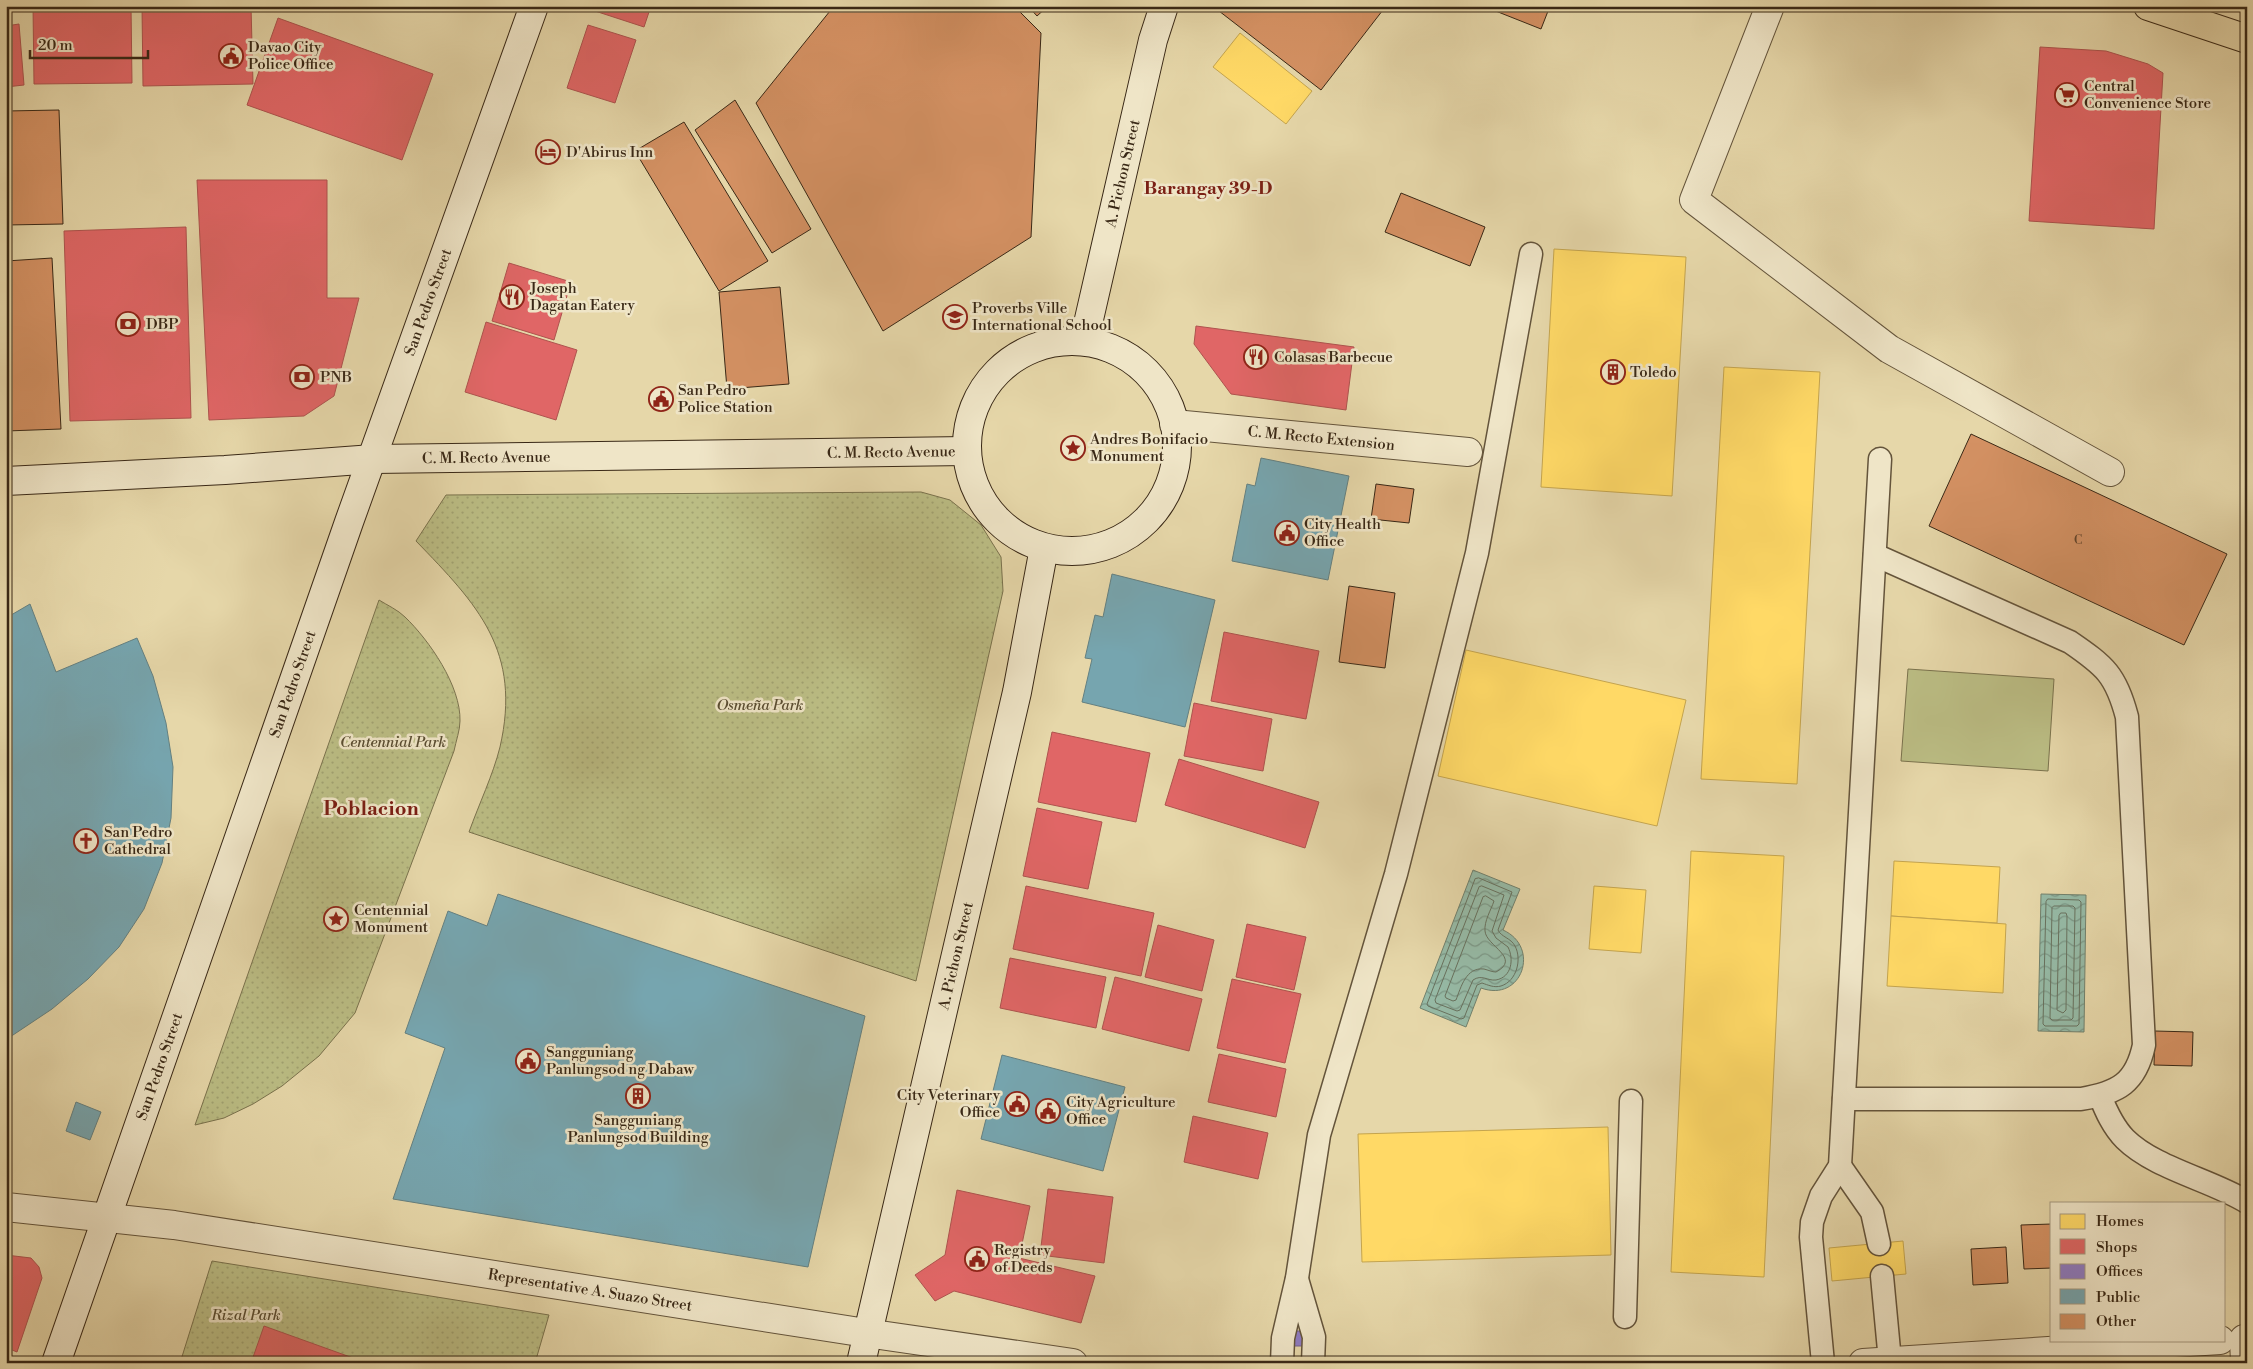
<svg xmlns="http://www.w3.org/2000/svg" width="2253" height="1369" font-family="'Libre Bodoni',serif">
	<style>
		.park { fill: url(#park-dots); stroke: #7a724d }
		.pitch { fill: #bbbd84; stroke: #7a724d }
		.water { fill: url(#water-waves); stroke: #71806c }
		.homes { fill: #ffd966; stroke: #c4a44e }
		.shops { fill: #e06666; stroke: #ae534e }
		.offices { fill: #8e7cc3; stroke: #74638f }
		.public { fill: #76a5af; stroke: #648081 }
		.lines { fill: none; stroke-linecap: round; stroke-linejoin: round }
		.shore { stroke: #68715e; stroke-width: 1 }
		.building { fill: #d49163; stroke: #392816 }
		.lane-casing { stroke: #64543b; stroke-width: 25 }
		.street-casing { stroke: #64543b; stroke-width: 30 }
		.secondary-casing { stroke: #392816; stroke-width: 30 }
		.primary-casing { stroke: #392816; stroke-width: 30 }
		.lane { stroke: #efe5c7; stroke-width: 22 }
		.street { stroke: #efe5c7; stroke-width: 28 }
		.secondary { stroke: #efe5c7; stroke-width: 28 }
		.primary { stroke: #e6d7a9; stroke-width: 28 }
		.labels { text-anchor: middle; stroke-width: 5; stroke-linejoin: round; paint-order: stroke }
		.number-label { font-size: 12px; fill: #604229 }
		.poi-label { font-size: 15px; fill: #392816; stroke: #efe5c7; text-anchor: start }
		.street-label { font-size: 15px; fill: #392816; stroke: #efe5c7 }
		.park-label { font-size: 15px; font-style: italic; fill: #5a4d32; stroke: #efe5c7 }
		.quarter-label { font-size: 18px; font-weight: bold; fill: #7a1f14; stroke: #efe5c7 }
		.district-label { font-size: 20px; font-weight: bold; fill: #7a1f14; stroke: #efe5c7 }
	</style>
	<defs>
		<pattern id="park-dots" width="8" height="8" patternUnits="userSpaceOnUse" patternTransform="scale(1.25)"><rect width="8" height="8" fill="#bbbd84"/><path d="M2 2h.1M6 6h.1" fill="none" stroke="#a2a271" stroke-width="1.8" stroke-linecap="round"/></pattern>
		<pattern id="water-waves" width="16" height="10" patternUnits="userSpaceOnUse" patternTransform="scale(1.25)"><rect width="16" height="10" fill="#96baa6"/><path d="M0 5q4-4 8 0t8 0" fill="none" stroke="#7b9786"/></pattern>
	</defs>
	<rect width="100%" height="100%" fill="#e6d7a9"/>
	<filter id="stains"><feTurbulence type="fractalNoise" baseFrequency=".004" numOctaves="4"/><feColorMatrix values="0 0 0 0 .2 0 0 0 0 .09 0 0 0 0 .02 0 0 0 .5 -.17"/></filter>
	<radialGradient id="worn" r=".72"><stop offset=".6" stop-color="#630" stop-opacity="0"/><stop offset="1" stop-color="#630" stop-opacity=".3"/></radialGradient>
	<g class="park">
		<path d="M921 492 950 500 981 525 1001 557 1003 591 916 981 469 832C479 804 493 775 500 747 522 651 478 605 416 541L446 495Z"/>
		<path d="M379 600C387 605 398 610 405 617 429 640 461 686 460 721 460 730 456 741 454 751L355 1013 319 1056 282 1086 253 1104 224 1118 195 1125Z"/>
		<path d="M212 1261 549 1315 535 1363H180Z"/>
	</g>
	<path class="pitch" d="M1908 669 2054 679 2048 771 1901 761Z"/>
	<g class="water">
		<path d="M1473 870 1520 889 1503 930C1541 947 1522 1003 1481 988L1466 1027 1420 1008Z"/>
		<path d="M2041 894 2086 895 2084 1032 2038 1031Z"/>
	</g>
	<g class="homes">
		<path d="M1240 33 1312 91 1286 124 1213 67Z"/>
		<path d="M1554 249 1686 257 1672 496 1541 487Z"/>
		<path d="M1724 367 1820 372 1797 784 1701 779Z"/>
		<path d="M1466 650 1686 700 1657 826 1438 776Z"/>
		<path d="M1691 851 1784 856 1764 1277 1671 1272Z"/>
		<path d="M1894 861 2000 867 1997 923 1891 916Z"/>
		<path d="M1594 886 1646 890 1641 953 1589 949Z"/>
		<path d="M1891 916 2006 924 2003 993 1887 986Z"/>
		<path d="M1608 1127 1611 1255 1362 1262 1358 1134Z"/>
		<path d="M1903 1241 1906 1274 1832 1281 1829 1248Z"/>
	</g>
	<g class="shops">
		<path d="M33 6H131L132 83 34 84Z"/>
		<path d="M142 6H251L253 84 143 86Z"/>
		<path d="M597 6H651L644 27 595 11Z"/>
		<path d="M278 18 433 74 402 160 247 105Z"/>
		<path d="M19 24 24 85 6 87V26Z"/>
		<path d="M588 25 636 40 615 103 567 88Z"/>
		<path d="M2040 47 2106 51 2148 64 2163 73 2154 229 2029 221Z"/>
		<path d="M197 180H327V298H359L334 396 304 416 209 420Z"/>
		<path d="M186 227 191 418 70 421 64 231Z"/>
		<path d="M509 263 571 282 554 340 492 321Z"/>
		<path d="M486 322 577 350 556 420 465 392Z"/>
		<path d="M1196 326 1354 347 1346 410 1231 394 1194 344Z"/>
		<path d="M1224 632 1319 651 1306 719 1211 701Z"/>
		<path d="M1194 703 1272 719 1263 771 1184 756Z"/>
		<path d="M1052 732 1150 753 1136 822 1038 802Z"/>
		<path d="M1179 759 1319 802 1305 848 1165 805Z"/>
		<path d="M1037 808 1102 822 1088 889 1023 876Z"/>
		<path d="M1026 886 1154 913 1141 976 1013 949Z"/>
		<path d="M1247 924 1306 937 1294 990 1236 977Z"/>
		<path d="M1158 925 1214 940 1202 991 1145 977Z"/>
		<path d="M1010 958 1106 977 1096 1028 1000 1008Z"/>
		<path d="M1115 977 1202 999 1189 1051 1102 1029Z"/>
		<path d="M1232 979 1301 994 1285 1063 1217 1048Z"/>
		<path d="M1219 1054 1286 1069 1276 1117 1208 1102Z"/>
		<path d="M1193 1116 1268 1133 1258 1179 1184 1162Z"/>
		<path d="M1048 1189 1113 1197 1104 1263 1040 1255Z"/>
		<path d="M957 1190 1030 1206 1019 1258 1095 1276 1081 1323 954 1291 935 1301 915 1275 945 1255Z"/>
		<path d="M6 1255 31 1258 39 1267 42 1278 17 1352 7 1348 6 1351Z"/>
		<path d="M264 1326 367 1363H251Z"/>
	</g>
	<path class="offices" d="M1294 1331H1304L1303 1346H1293Z"/>
	<g class="public">
		<path d="M1261 458 1349 476 1328 580 1232 561 1247 484 1255 486Z"/>
		<path d="M1112 574 1215 600 1185 727 1082 702 1092 659 1085 658 1095 615 1103 617Z"/>
		<path d="M30 604 56 672 137 638 153 676 166 723 173 767 171 818 162 863 144 909 119 947 88 979 52 1009 10 1037 6 1030V618Z"/>
		<path d="M498 894 865 1016 808 1267 393 1199 445 1048 405 1033 448 911 487 926Z"/>
		<path d="M1002 1055 1125 1087 1103 1171 981 1139Z"/>
		<path d="M76 1102 101 1112 90 1140 66 1131Z"/>
	</g>
	<g class="lines">
		<g class="shore">
			<path d="M1479 878 1512 892 1498 930C1501 937 1511 938 1515 946 1522 959 1517 981 1501 986 1494 988 1488 985 1482 983L1477 985 1464 1018 1461 1019 1428 1006 1427 1004 1475 879Z"/>
			<path d="M1482 886 1504 895 1492 931 1496 938 1508 947C1514 959 1512 977 1496 980 1487 981 1482 974 1473 980L1460 1010 1457 1011 1436 1003 1435 1000 1479 887Z"/>
			<path d="M1486 896 1494 901C1491 910 1484 921 1485 931 1486 946 1522 958 1496 972 1492 972 1488 970 1484 969 1466 967 1461 987 1456 1000L1453 1001 1446 998 1445 996 1483 897Z"/>
			<path d="M2048 899 2079 900 2081 902 2079 1024 2077 1026H2045L2043 1024 2046 902Z"/>
			<path d="M2054 906H2073L2075 908 2073 1018 2071 1020H2052L2050 1018 2052 908Z"/>
			<path d="M2061 913H2066L2067 916 2066 1010 2063 1013 2057 1010 2059 916Z"/>
		</g>
	</g>
	<g class="building">
		<path d="M834 6H1014L1041 33 1031 237 883 331 756 103Z"/>
		<path d="M1028 6H1048L1037 16Z"/>
		<path d="M1223 6H1386L1321 90 1219 11Z"/>
		<path d="M1483 6H1550L1541 29Z"/>
		<path d="M735 100 811 229 772 253 695 130Z"/>
		<path d="M59 110 63 224 6 225V111Z"/>
		<path d="M684 122 768 261 719 291 635 151Z"/>
		<path d="M1401 193 1485 227 1470 266 1385 232Z"/>
		<path d="M52 258 61 429 6 431V261Z"/>
		<path d="M780 287 789 384 727 389 719 292Z"/>
		<path d="M1971 434 2227 554 2184 645 1929 526Z"/>
		<path d="M1376 484 1414 489 1409 523 1371 519Z"/>
		<path d="M1349 586 1395 593 1385 668 1339 662Z"/>
		<path d="M2155 1031 2193 1032 2192 1066 2154 1065Z"/>
		<path d="M2052 1224V1268L2024 1269 2021 1225Z"/>
		<path d="M2006 1247 2008 1283 1973 1285 1971 1249Z"/>
	</g>
	<g class="lines">
		<defs>
			<g id="lane">
				<path d="M2100 1096C2106 1111 2113 1127 2125 1139 2154 1168 2211 1180 2247 1202"/>
				<path d="M1844 1099H2081C2118 1093 2136 1083 2144 1045L2127 717C2116 675 2105 666 2070 642L1875 555"/>
				<path d="M1840 1166 1872 1212 1879 1244"/>
				<path d="M1882 1276 1890 1361"/>
				<path d="M1297 1279 1314 1337 1313 1363"/>
				<path d="M1625 1317 1631 1101"/>
				<path d="M1282 1363 1283 1338 1297 1278 1319 1135 1396 874 1477 553 1531 254"/>
				<path d="M1823 1363 1811 1237 1812 1222 1821 1196 1840 1166 1880 459"/>
			</g>
			<g id="street">
				<path d="M1770 6 1694 200 1889 349 2110 472"/>
				<path id="s1" d="M1174 424 1468 452"/>
				<path id="s2" d="M6 1207 174 1225 866 1333 1073 1363"/>
				<path d="M2244 1339 2245 1363"/>
				<path d="M1863 1363 2220 1340"/>
			</g>
			<g id="secondary">
				<path id="s3" d="M1084 341 1153 40 1164 6"/>
				<circle cx="1072" cy="446" r="105"/>
				<path id="s4" d="M6 481 225 470 373 459 967 451"/>
				<path id="s5" d="M56 1363 349 522 534 6"/>
				<path id="s6" d="M861 1363 1017 692 1044 548"/>
			</g>
			<path id="primary" d="M2148 6 2247 39"/>
		</defs>
		<use href="#lane" class="lane-casing"/>
		<use href="#street" class="street-casing"/>
		<use href="#secondary" class="secondary-casing"/>
		<use href="#primary" class="primary-casing"/>
		<use href="#lane" class="lane"/>
		<use href="#street" class="street"/>
		<use href="#secondary" class="secondary"/>
		<use href="#primary" class="primary"/>
	</g>
	<defs>
		<symbol id="civic-ring" viewBox="-11 -11 22 22"><circle r="9.5" fill="#efe5c7" stroke="#8f2418" stroke-width="1.5"/><path d="M-.6-6.5H3V-4.5H.6V-3L4-1V1h2V6H-6V1h2V-1L-.6-3ZM-1.2 2.5V6h2.4V2.5Z" fill="#8f2418"/></symbol>
		<symbol id="supermarket-ring" viewBox="-11 -11 22 22"><circle r="9.5" fill="#efe5c7" stroke="#8f2418" stroke-width="1.5"/><path d="M-6-5.5h2.5l.6 2H6L4.5 2H-2.5L-4.4-4H-6ZM-1.5 3.2a1.3 1.3 0 1 0 .1 0ZM3 3.2a1.3 1.3 0 1 0 .1 0Z" fill="#8f2418"/></symbol>
		<symbol id="hotel-ring" viewBox="-11 -11 22 22"><circle r="9.5" fill="#efe5c7" stroke="#8f2418" stroke-width="1.5"/><path d="M-6-4.5h1.5V1H6V5H4.5V3h-9V5H-6ZM-4 0a1.8 1.8 0 1 1 3.6 0ZM.5 0V-2.5h3Q6-2.5 6 0Z" fill="#8f2418"/></symbol>
		<symbol id="restaurant-ring" viewBox="-11 -11 22 22"><circle r="9.5" fill="#efe5c7" stroke="#8f2418" stroke-width="1.5"/><path d="M-5-6h1v4h1v-4h1v4h1v-4h1v5L-1.5 .5V6h-2V.5L-5-1ZM5-6V6H3V1.5H1.5Q1.5-4 5-6Z" fill="#8f2418"/></symbol>
		<symbol id="school-ring" viewBox="-11 -11 22 22"><circle r="9.5" fill="#efe5c7" stroke="#8f2418" stroke-width="1.5"/><path d="M0-5L7-2L0 1L-7-2ZM-4 1L0 2.5L4 1V4Q0 6-4 4Z" fill="#8f2418"/></symbol>
		<symbol id="bank-ring" viewBox="-11 -11 22 22"><circle r="9.5" fill="#efe5c7" stroke="#8f2418" stroke-width="1.5"/><path d="M-6-4H6V4H-6ZM0-2.3a2.3 2.3 0 1 0 0 4.6a2.3 2.3 0 1 0 0-4.6Z" fill="#8f2418"/></symbol>
		<symbol id="building-ring" viewBox="-11 -11 22 22"><circle r="9.5" fill="#efe5c7" stroke="#8f2418" stroke-width="1.5"/><path d="M-4-6H4V6H1V3H-1V6H-4ZM-2.5-4.3h1.7v1.8h-1.7ZM.8-4.3h1.7v1.8H.8ZM-2.5-1h1.7V.8h-1.7ZM.8-1h1.7V.8H.8Z" fill="#8f2418"/></symbol>
		<symbol id="sight-ring" viewBox="-11 -11 22 22"><circle r="9.5" fill="#efe5c7" stroke="#8f2418" stroke-width="1.5"/><path d="M0-6L1.8-2.2L6-1.7L2.9 1.2L3.7 5.4L0 3.3L-3.7 5.4L-2.9 1.2L-6-1.7L-1.8-2.2Z" fill="#8f2418"/></symbol>
		<symbol id="church-ring" viewBox="-11 -11 22 22"><circle r="9.5" fill="#efe5c7" stroke="#8f2418" stroke-width="1.5"/><path d="M-1.2-6h2.4v3.5h3.3v2.4h-3.3V6h-2.4V-.1h-3.3v-2.4h3.3Z" fill="#8f2418"/></symbol>
	</defs>
	<g fill-rule="evenodd">
		<use href="#civic-ring" x="217" y="42" width="28" height="28"/>
		<use href="#supermarket-ring" x="2053" y="81" width="28" height="28"/>
		<use href="#hotel-ring" x="534" y="138" width="28" height="28"/>
		<use href="#restaurant-ring" x="498" y="283" width="28" height="28"/>
		<use href="#school-ring" x="941" y="303" width="28" height="28"/>
		<use href="#bank-ring" x="114" y="310" width="28" height="28"/>
		<use href="#restaurant-ring" x="1242" y="343" width="28" height="28"/>
		<use href="#building-ring" x="1599" y="358" width="28" height="28"/>
		<use href="#bank-ring" x="288" y="363" width="28" height="28"/>
		<use href="#civic-ring" x="647" y="385" width="28" height="28"/>
		<use href="#sight-ring" x="1059" y="434" width="28" height="28"/>
		<use href="#civic-ring" x="1273" y="519" width="28" height="28"/>
		<use href="#church-ring" x="72" y="827" width="28" height="28"/>
		<use href="#sight-ring" x="322" y="905" width="28" height="28"/>
		<use href="#civic-ring" x="514" y="1047" width="28" height="28"/>
		<use href="#building-ring" x="624" y="1082" width="28" height="28"/>
		<use href="#civic-ring" x="1003" y="1090" width="28" height="28"/>
		<use href="#civic-ring" x="1034" y="1097" width="28" height="28"/>
		<use href="#civic-ring" x="963" y="1245" width="28" height="28"/>
	</g>
	<g class="labels">
		<g class="number-label">
			<text x="2078" y="544">C</text>
		</g>
		<g class="poi-label">
			<text x="248" y="52">Davao City<tspan x="248" dy="17">Police Office</tspan></text>
			<text x="2084" y="91">Central<tspan x="2084" dy="17">Convenience Store</tspan></text>
			<text x="566" y="157">D'Abirus Inn</text>
			<text x="530" y="293">Joseph<tspan x="530" dy="17">Dagatan Eatery</tspan></text>
			<text x="972" y="313">Proverbs Ville<tspan x="972" dy="17">International School</tspan></text>
			<text x="146" y="329">DBP</text>
			<text x="1274" y="362">Colasas Barbecue</text>
			<text x="1630" y="377">Toledo</text>
			<text x="320" y="382">PNB</text>
			<text x="678" y="395">San Pedro<tspan x="678" dy="17">Police Station</tspan></text>
			<text x="1090" y="444">Andres Bonifacio<tspan x="1090" dy="17">Monument</tspan></text>
			<text x="1304" y="529">City Health<tspan x="1304" dy="17">Office</tspan></text>
			<text x="104" y="837">San Pedro<tspan x="104" dy="17">Cathedral</tspan></text>
			<text x="354" y="915">Centennial<tspan x="354" dy="17">Monument</tspan></text>
			<text x="546" y="1057">Sangguniang<tspan x="546" dy="17">Panlungsod ng Dabaw</tspan></text>
			<text x="1000" y="1100" text-anchor="end">City Veterinary<tspan x="1000" dy="17">Office</tspan></text>
			<text x="1066" y="1107">City Agriculture<tspan x="1066" dy="17">Office</tspan></text>
			<text x="638" y="1125" text-anchor="middle">Sangguniang<tspan x="638" dy="17">Panlungsod Building</tspan></text>
			<text x="994" y="1255">Registry<tspan x="994" dy="17">of Deeds</tspan></text>
		</g>
		<g class="street-label">
			<text dy="5" stroke="none"><textPath href="#s3" startOffset="172">A. Pichon Street</textPath></text>
			<text dy="5" stroke="none"><textPath href="#s5" startOffset="1124">San Pedro Street</textPath></text>
			<text dy="5" stroke="none"><textPath href="#s1" startOffset="148">C. M. Recto Extension</textPath></text>
			<text dy="5" stroke="none"><textPath href="#s4" startOffset="886">C. M. Recto Avenue</textPath></text>
			<text dy="5" stroke="none"><textPath href="#s4" startOffset="481">C. M. Recto Avenue</textPath></text>
			<text dy="5" stroke="none"><textPath href="#s5" startOffset="719">San Pedro Street</textPath></text>
			<text dy="5" stroke="none"><textPath href="#s6" startOffset="418">A. Pichon Street</textPath></text>
			<text dy="5" stroke="none"><textPath href="#s5" startOffset="314">San Pedro Street</textPath></text>
			<text dy="5" stroke="none"><textPath href="#s2" startOffset="590">Representative A. Suazo Street</textPath></text>
		</g>
		<g class="park-label">
			<text x="760" y="710">Osmeña Park</text>
			<text x="393" y="747">Centennial Park</text>
			<text x="246" y="1320">Rizal Park</text>
		</g>
		<g class="quarter-label">
			<text x="1208" y="194">Barangay 39-D</text>
		</g>
		<g class="district-label">
			<text x="371" y="815">Poblacion</text>
		</g>
	</g>
	<rect width="2253" height="1369" fill="none" stroke="#e6d7a9" stroke-width="25"/>
	<rect x="8" y="8" width="2238" height="1354" fill="none" stroke="#392816" stroke-width="2.5"/>
	<rect x="12" y="12" width="2228" height="1344" fill="none" stroke="#392816"/>
	<rect x="2050" y="1202" width="175" height="140" fill="#efe5c7" stroke="#a69980"/>
	<rect x="2060" y="1214" width="25" height="15" fill="#ffd966" stroke="#a69980"/>
	<text x="2096" y="1226" font-size="15" fill="#392816">Homes</text>
	<rect x="2060" y="1239" width="25" height="15" fill="#e06666" stroke="#a69980"/>
	<text x="2096" y="1252" font-size="15" fill="#392816">Shops</text>
	<rect x="2060" y="1264" width="25" height="15" fill="#8e7cc3" stroke="#a69980"/>
	<text x="2096" y="1276" font-size="15" fill="#392816">Offices</text>
	<rect x="2060" y="1289" width="25" height="15" fill="#76a5af" stroke="#a69980"/>
	<text x="2096" y="1302" font-size="15" fill="#392816">Public</text>
	<rect x="2060" y="1314" width="25" height="15" fill="#d49163" stroke="#a69980"/>
	<text x="2096" y="1326" font-size="15" fill="#392816">Other</text>
	<path d="M30 50v8h118v-8" fill="none" stroke="#392816" stroke-width="2.5"/>
	<text x="38" y="50" font-size="15" fill="#392816" stroke="#efe5c7" stroke-width="4" paint-order="stroke">20 m</text>
	<rect width="100%" height="100%" filter="url(#stains)"/>
	<rect width="100%" height="100%" fill="url(#worn)"/>
</svg>
